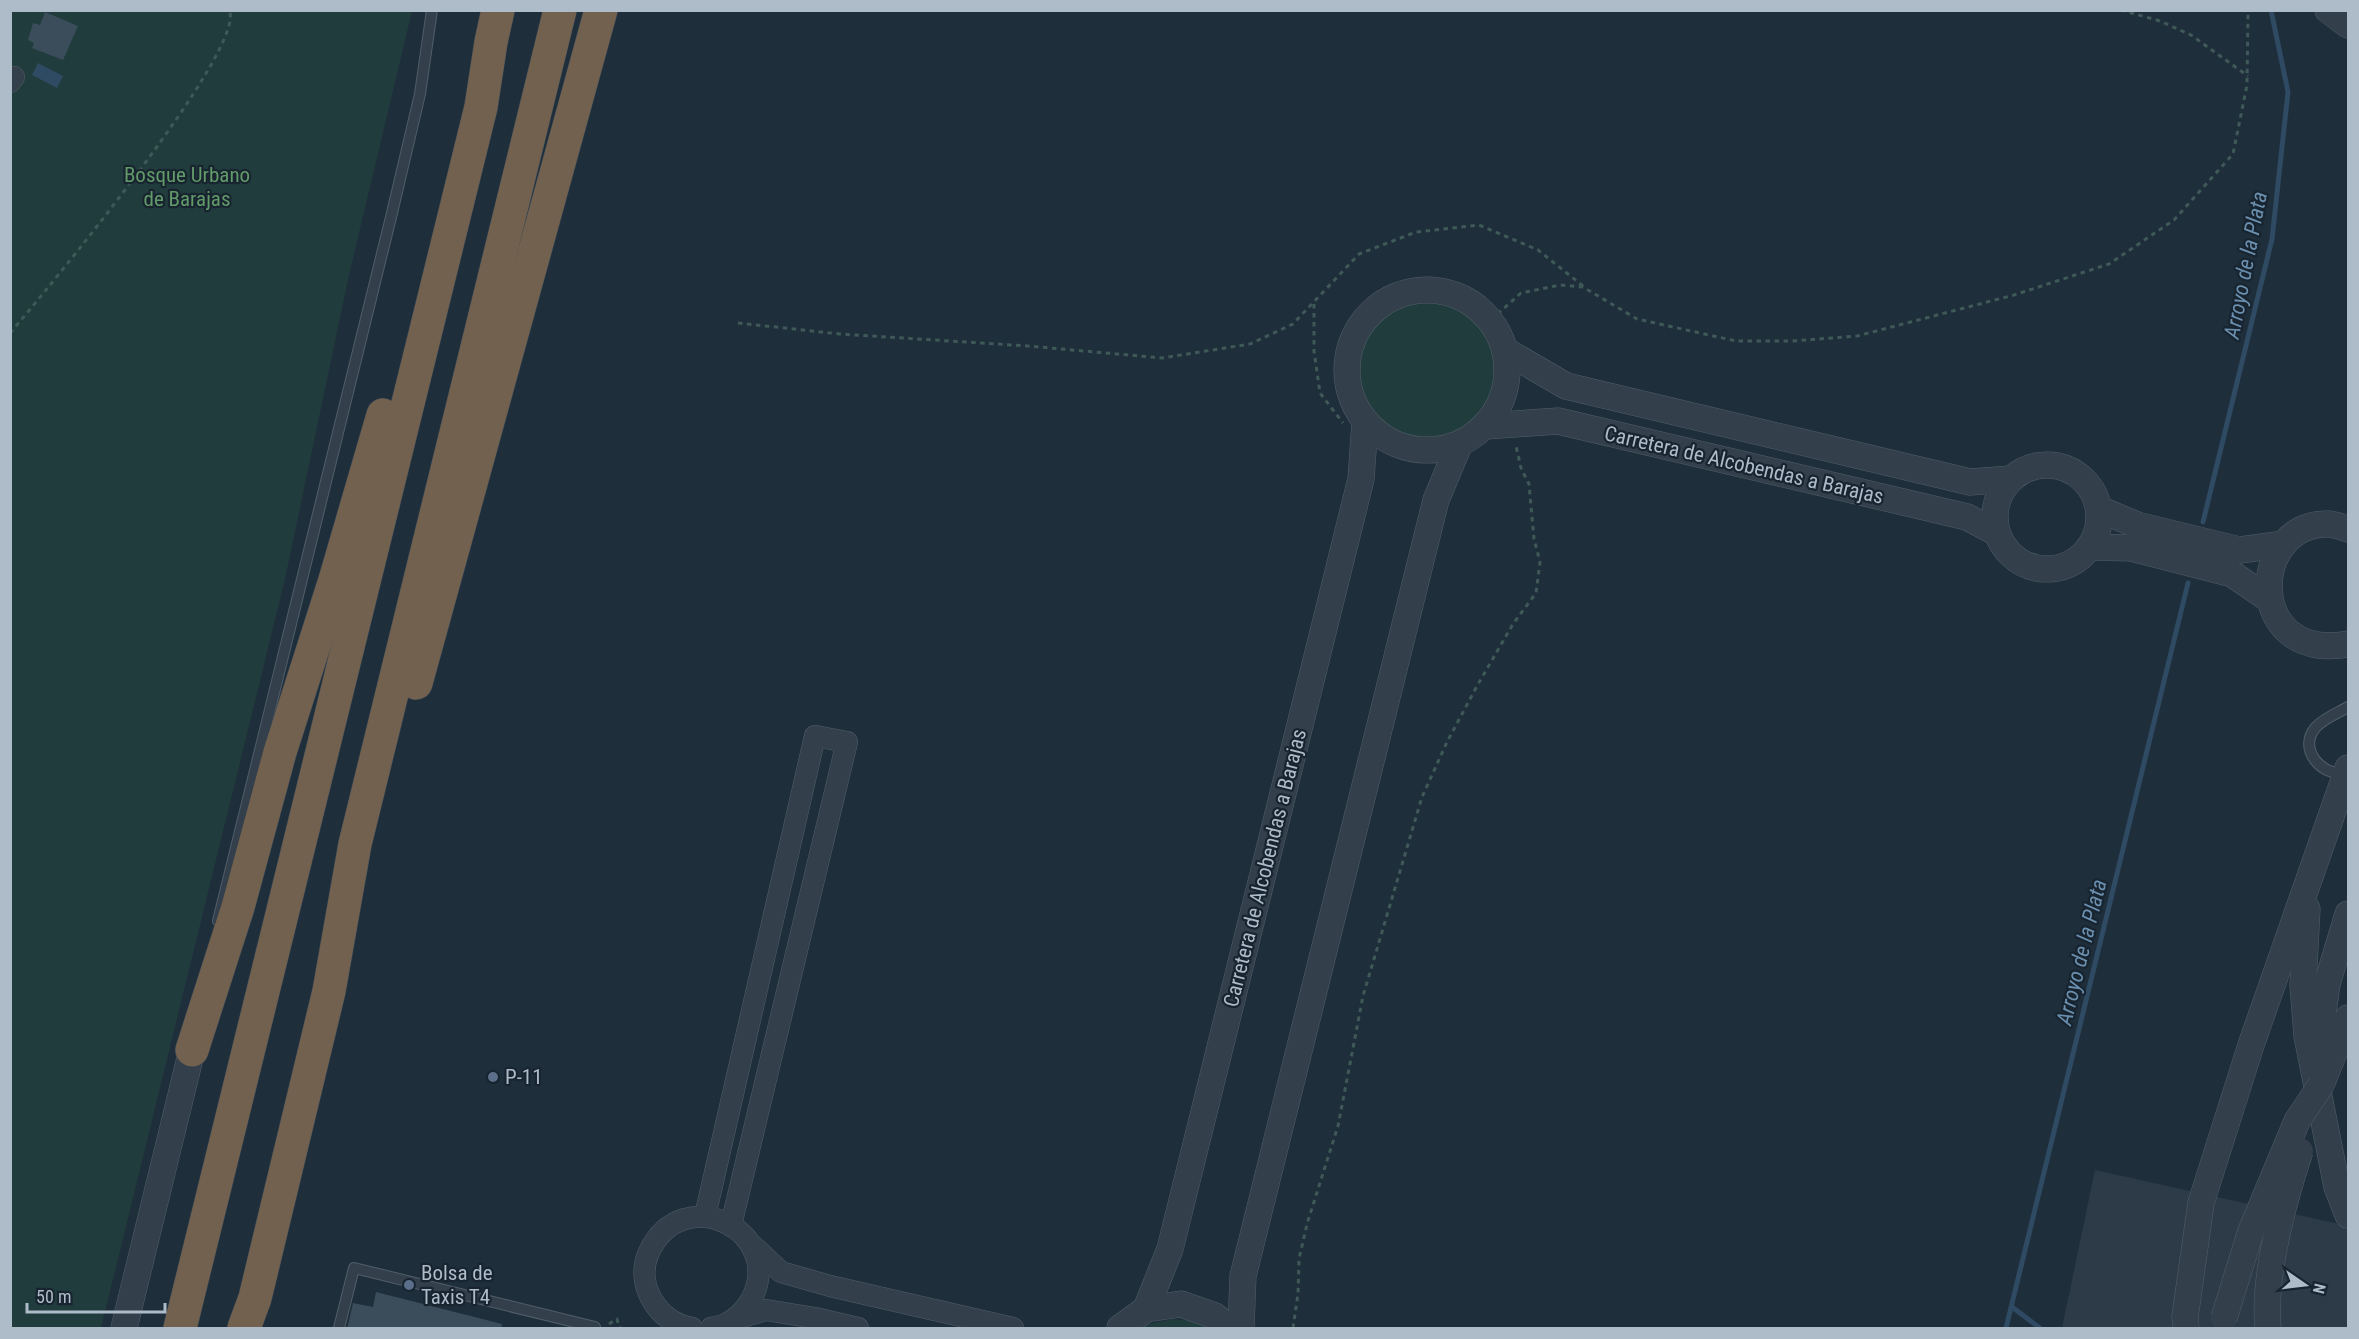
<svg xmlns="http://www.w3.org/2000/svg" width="2359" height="1339" font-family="'Roboto Condensed',sans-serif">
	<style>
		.airport { fill: #2d3b49 }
		.green { fill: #213c3c }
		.water { fill: #2f4a63 }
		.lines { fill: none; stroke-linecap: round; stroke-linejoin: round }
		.stream { stroke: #2f4a63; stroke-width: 5 }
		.building { fill: #3b4d5b }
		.service-casing { stroke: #515e69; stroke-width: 12 }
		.minor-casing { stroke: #515e69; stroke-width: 22 }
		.tertiary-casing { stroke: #515e69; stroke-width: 27 }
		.motorway-casing { stroke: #3e4b56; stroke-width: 34 }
		.path { stroke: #3f5959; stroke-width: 3; stroke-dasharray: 4.5 4.5; stroke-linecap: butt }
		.service { stroke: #33404b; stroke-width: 10 }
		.minor { stroke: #33404b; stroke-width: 21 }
		.tertiary { stroke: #33404b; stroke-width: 26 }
		.motorway { stroke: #72614f; stroke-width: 33 }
		.tertiary-bridge-casing { stroke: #515e69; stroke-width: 27; stroke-linecap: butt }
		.tertiary-bridge { stroke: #33404b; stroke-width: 26 }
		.service-dot { fill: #5c6f8a; stroke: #182530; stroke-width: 2 }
		.labels { text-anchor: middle; stroke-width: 4.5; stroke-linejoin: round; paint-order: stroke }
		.park-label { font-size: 21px; fill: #629b69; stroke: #182530 }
		.street-label { font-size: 21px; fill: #aebbc8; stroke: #182530 }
		.poi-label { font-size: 21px; fill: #aebbc8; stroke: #182530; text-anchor: start }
		.water-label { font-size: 22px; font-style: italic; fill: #6b8faf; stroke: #182530 }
	</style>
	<rect width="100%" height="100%" fill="#1f2e3b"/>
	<path class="airport" d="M2095 1170 2348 1226V1328H2062Z"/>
	<g class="green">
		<path d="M10 11H412L349 275 285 579 101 1328H11Z"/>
		<circle cx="1427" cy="371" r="68"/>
		<path d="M1172 1319 1195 1321 1209 1328H1142L1150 1324Z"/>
	</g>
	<path class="water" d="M38 63 63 76 57 88 32 75Z"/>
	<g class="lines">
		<g class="stream">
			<path d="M2203 522 2272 239 2288 92 2271 10"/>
			<path d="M2012 1307 2040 1328"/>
			<path d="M2006 1328 2188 583"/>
		</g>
	</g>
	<g class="building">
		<path d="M45 12 78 26 63 60 32 48 34 43 28 40 33 23 40 25Z"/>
		<path d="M376 1292 502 1324 501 1329H347L353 1303 373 1307Z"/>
	</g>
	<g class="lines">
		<defs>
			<g id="service">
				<path d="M2346 773C2321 777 2297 748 2316 727 2324 718 2338 713 2348 707"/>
				<path d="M218 921 392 213 420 94 432 10"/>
				<path d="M339 1328 354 1268 595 1327 594 1328"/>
			</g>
			<g id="minor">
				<path d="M10 82 14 77"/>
				<path d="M705 1216 815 736 847 742 731 1225"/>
				<path d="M752 1245 781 1272 830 1286 1013 1328"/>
				<path d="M735 1319 766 1310 815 1318 858 1328"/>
				<path d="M692 1328C658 1323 634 1284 649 1252 683 1179 787 1232 751 1300 742 1315 728 1326 711 1328"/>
			</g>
			<g id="tertiary">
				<path d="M2328 10 2348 25"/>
				<circle cx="1427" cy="370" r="80"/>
				<path d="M1506 351 1566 386 1970 482 2010 479"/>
				<path d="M1486 426 1558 421 1967 517 1997 533"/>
				<circle cx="2047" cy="517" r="52"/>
				<path d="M2099 509 2137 525 2240 550 2284 544"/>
				<path d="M2348 529C2343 527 2336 525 2330 524 2248 521 2244 663 2348 644"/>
				<path d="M2090 547 2131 548 2232 574 2269 599"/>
				<path d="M2307 909 2303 986 2307 1036 2337 1187 2348 1215"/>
				<path d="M2319 1041 2327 984 2348 914"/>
				<path d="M2321 1085 2348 1018"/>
				<path d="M1146 1309 1170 1249 1361 479 1365 422"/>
				<path d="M124 1328 192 1050"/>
				<path d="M1120 1328 1146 1309 1181 1304 1215 1316 1228 1328"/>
				<path d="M1241 1328 1243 1276 1436 500 1459 445"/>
				<path d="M2186 1328 2185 1317 2201 1203 2251 1045 2348 768"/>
			</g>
			<g id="motorway">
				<path d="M416 683 601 10"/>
				<path d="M192 1050 238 907 280 752 335 580 383 415"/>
				<path d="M180 1328 481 107 491 42 498 10"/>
				<path d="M244 1328 255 1298 329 991 355 844 560 10"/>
			</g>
		</defs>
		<use href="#service" class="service-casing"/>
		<use href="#minor" class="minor-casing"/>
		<use href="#tertiary" class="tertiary-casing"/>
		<use href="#motorway" class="motorway-casing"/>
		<g class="path">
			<path d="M2121 10 2160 21 2191 35 2248 76"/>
			<path d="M1314 304V351L1320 393 1343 423"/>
			<path d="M1491 320 1521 293 1560 285 1583 287 1637 319 1736 341H1793L1857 336 2014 295 2109 264 2174 220 2233 154 2247 85 2248 14 2247 10"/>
			<path d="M738 323 840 334 1028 346 1162 358 1250 344 1293 324 1359 254 1416 232 1479 225 1538 250 1583 286"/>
			<path d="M10 333C43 295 249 46 229 10"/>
			<path d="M609 1324 617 1319 619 1327 621 1328"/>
			<path d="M1293 1328 1298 1294 1299 1259 1307 1224 1338 1126 1363 996 1422 797 1447 742 1477 686 1513 624 1536 593 1540 562 1534 539 1529 484 1521 468 1516 446"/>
		</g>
		<use href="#service" class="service"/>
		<use href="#minor" class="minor"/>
		<use href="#tertiary" class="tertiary"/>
		<use href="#motorway" class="motorway"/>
		<defs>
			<g id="tertiary-bridge">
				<path d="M2224 1318 2251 1231 2297 1121 2321 1085"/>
				<path d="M2268 1328C2263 1274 2283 1203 2300 1151"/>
			</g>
		</defs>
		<use href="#tertiary-bridge" class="tertiary-bridge-casing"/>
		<use href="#tertiary-bridge" class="tertiary-bridge"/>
	</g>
	<g class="service-dot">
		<circle cx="493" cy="1077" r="6"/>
		<circle cx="409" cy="1285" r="6"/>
	</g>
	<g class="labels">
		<g class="park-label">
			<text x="187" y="182">Bosque Urbano<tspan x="187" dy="24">de Barajas</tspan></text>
		</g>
		<g class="street-label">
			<text transform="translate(1744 465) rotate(13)" y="7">Carretera de Alcobendas a Barajas</text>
			<text transform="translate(1265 868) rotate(-76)" y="7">Carretera de Alcobendas a Barajas</text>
		</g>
		<g class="poi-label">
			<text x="505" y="1084">P-11</text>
			<text x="421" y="1280">Bolsa de<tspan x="421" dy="24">Taxis T4</tspan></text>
		</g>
		<g class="water-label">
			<text transform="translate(2245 265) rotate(-79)" y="8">Arroyo de la Plata</text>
			<text transform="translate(2081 952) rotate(-76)" y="8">Arroyo de la Plata</text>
		</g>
	</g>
	<rect width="2359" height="1339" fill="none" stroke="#aebbc8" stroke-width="24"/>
	<g transform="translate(2305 1285) rotate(104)" stroke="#182530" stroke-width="4.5" paint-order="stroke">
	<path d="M0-4.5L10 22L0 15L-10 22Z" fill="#aebbc8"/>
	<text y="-9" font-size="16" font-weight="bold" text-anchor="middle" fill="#aebbc8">N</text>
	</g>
	<path d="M27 1303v9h138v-9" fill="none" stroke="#aebbc8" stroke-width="3"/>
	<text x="36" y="1303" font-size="18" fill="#aebbc8" stroke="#182530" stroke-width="4.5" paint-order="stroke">50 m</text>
</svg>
